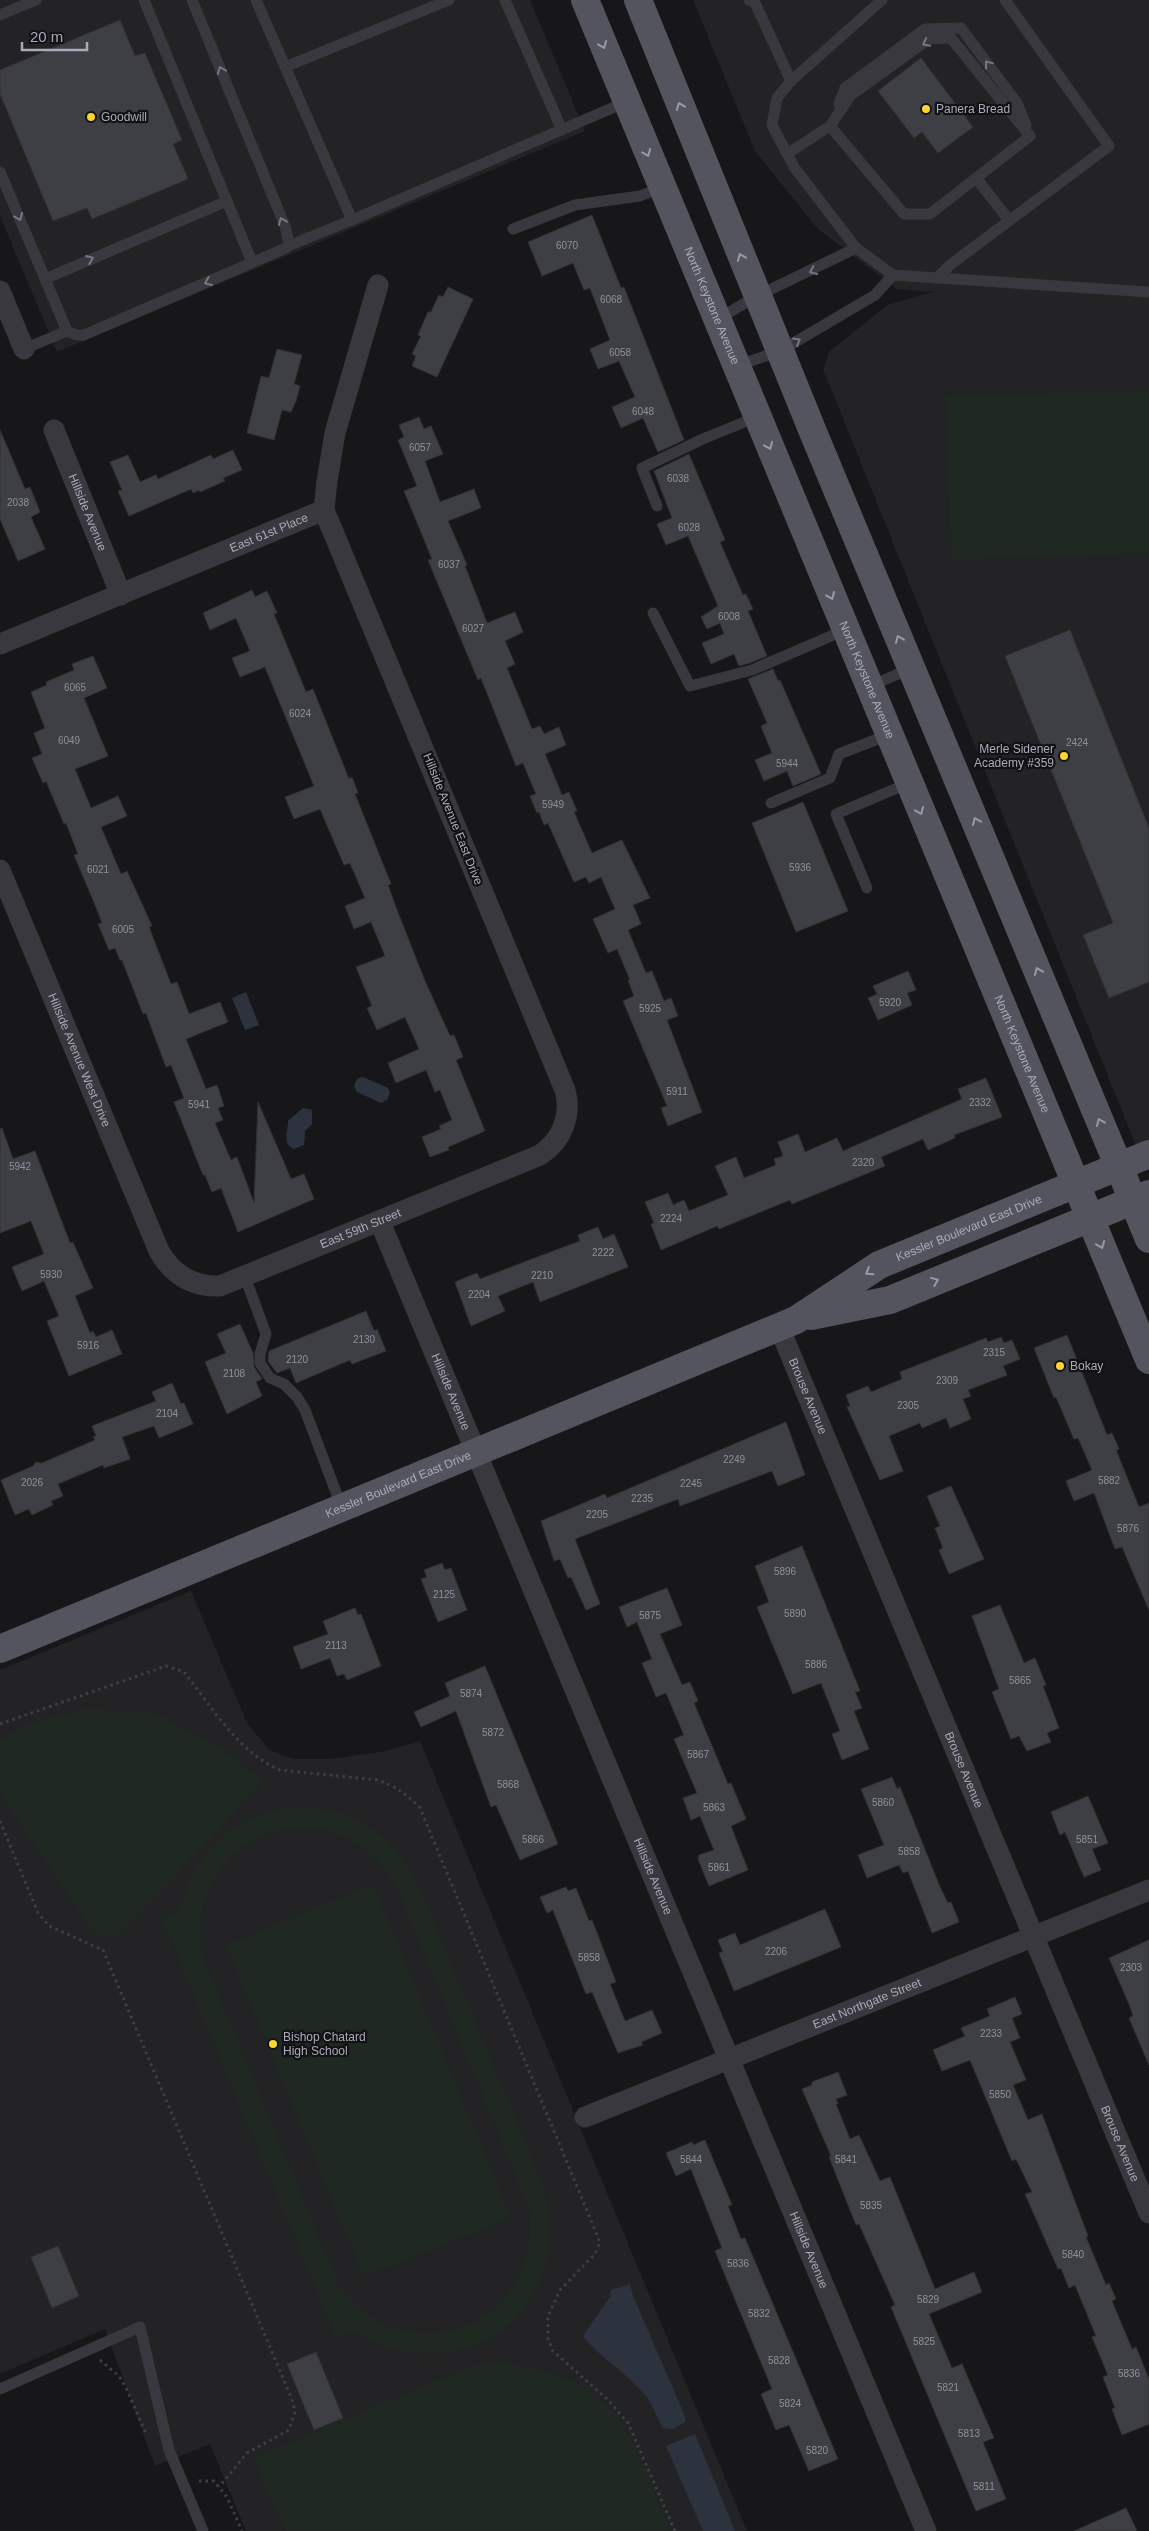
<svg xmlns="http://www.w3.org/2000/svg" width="1149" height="2531" font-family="Helvetica,sans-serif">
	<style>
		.built { fill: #232326 }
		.green { fill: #1f2821; fill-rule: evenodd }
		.water { fill: #2c333e }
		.building { fill: #3e3f44; stroke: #323135 }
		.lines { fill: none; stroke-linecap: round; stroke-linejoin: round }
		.path { stroke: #3e3f46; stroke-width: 3; stroke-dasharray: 2.5 4; stroke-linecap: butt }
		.lane { stroke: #38383e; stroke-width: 11 }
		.street { stroke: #38383e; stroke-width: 21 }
		.primary { stroke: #54545e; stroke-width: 28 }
		.oneway { stroke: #767782 }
		.oneway2 { stroke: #989aa8 }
		.poi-dot { fill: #fbd52d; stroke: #121214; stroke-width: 2 }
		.labels { text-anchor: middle; stroke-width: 4.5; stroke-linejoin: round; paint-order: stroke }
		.number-label { font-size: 10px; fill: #8e909c }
		.poi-label { font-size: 12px; fill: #a9abba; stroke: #121214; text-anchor: start }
		.street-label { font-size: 12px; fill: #a9abba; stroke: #121214 }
	</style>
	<rect width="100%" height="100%" fill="#171719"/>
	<g class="built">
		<path d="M0 0H530L585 131 57 352 0 216Z"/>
		<path d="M693 0H1149V1143L1137 1148 823 369 829 352 887 305 933 292 897 289 818 229 755 151Z"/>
		<path d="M191 1591 247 1723 269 1750 293 1759H330L381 1752 420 1741 747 2531H246L210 2444 155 2466 105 2329 0 2374V1670Z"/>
	</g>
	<g class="green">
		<path d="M1149 390V553L951 560 946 396Z"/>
		<path d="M83 1709 156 1713 222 1749 263 1782 117 1938 96 1935 0 1794V1743L20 1726Z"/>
		<path d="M296 1807C354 1809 390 1831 417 1882L543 2185C580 2309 462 2398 352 2331L336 2337 162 1919 179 1911C196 1849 232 1815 296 1807ZM296 1827C346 1829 375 1847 398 1890L528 2205C547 2323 410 2382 339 2286L202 1955C192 1886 228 1838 296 1827Z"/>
		<path d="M373 1884 511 2217 364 2277 226 1945Z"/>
		<path d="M511 2364C537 2371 567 2375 590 2391 633 2419 651 2486 670 2531H286L253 2458 474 2365Z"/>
	</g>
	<g class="water">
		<path d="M246 992 259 1025 245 1030 232 998Z"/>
		<path d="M363 1077 388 1088 390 1093 387 1100 381 1103 357 1092 354 1086 357 1079Z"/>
		<path d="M303 1108 312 1110V1124L305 1131 304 1145 294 1149C282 1144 288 1132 288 1121Z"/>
		<path d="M630 2284 633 2296 685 2416V2422L673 2429 663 2428C658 2419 653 2406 647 2397 629 2374 601 2359 583 2336L610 2297 611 2290Z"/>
		<path d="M695 2434 735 2531H703L666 2446Z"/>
	</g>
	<g class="building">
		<path d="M120 20 135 56 145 53 182 140 173 144 188 179 92 219 87 208 53 221 0 94V70Z"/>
		<path d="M921 58 973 127 938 153 922 132 914 138 878 91Z"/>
		<path d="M592 215 621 288 624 287 684 440 658 452 643 418 621 428 612 407 635 397 619 361 598 369 590 349 610 340 590 288 584 290 573 263 542 276 528 242Z"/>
		<path d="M448 287 473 299 437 377 412 366 416 356 412 354 421 336 418 335 428 312H431L439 295 443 297Z"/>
		<path d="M277 349 302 355 294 384 300 386 296 401 291 412 282 410 274 440 247 433 261 376 269 378Z"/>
		<path d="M419 417 424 429 431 426 443 454 425 461 440 502 474 489 481 508 448 521 467 565 465 566 487 623 515 612 523 632 505 641 515 664 507 668 532 729 540 726 544 734 559 727 566 745 545 754 562 795 569 792 577 811 574 812 592 853 622 840 650 898 633 905 641 924 628 930 646 973 652 971 664 1001 671 998 678 1016 667 1020 702 1112 668 1126 661 1108 667 1106 623 1001 634 996 628 980H630L617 949 608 953 593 919 615 909 601 877 589 883 586 877 574 882 548 823 544 825 539 812 537 813 530 796 536 794 523 763 516 766 481 678 478 680 428 560 432 559 404 491 417 486 398 440 404 437 399 425Z"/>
		<path d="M0 430 25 489 30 487 40 512 31 517 45 549 18 561 0 519Z"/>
		<path d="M233 450 242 470 223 478 225 481 200 492 199 490 193 493 191 489 129 516 118 491 122 490 110 462 128 455 140 482 156 475 158 479 211 455 213 459Z"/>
		<path d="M689 454 725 540 720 542 743 595 746 594 753 609 748 611 767 656 750 663 739 666 734 654 711 664 702 643 724 634 720 623 707 629 701 617 718 606 688 536 666 545 657 524 672 518 654 471Z"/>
		<path d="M252 590 255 597 267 591 277 613 274 614 306 692 313 689 349 779 352 777 358 793 355 794 391 884 388 885 397 910 425 981 450 1036 454 1035 463 1057 456 1060 485 1131 448 1147 449 1150 430 1157 422 1137 441 1129 439 1126 452 1120 440 1090 435 1092 426 1070 396 1083 388 1063 419 1049 405 1017 377 1030 367 1008 372 1006 356 967 385 956 371 922 354 929 345 906 365 898 350 863 344 865 320 809 294 819 285 797 314 786 265 667 240 677 232 658 250 651 236 618 210 630 203 613Z"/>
		<path d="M1070 630 1149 828V982L1109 998 1083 935 1113 923 1005 656Z"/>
		<path d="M93 656 107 688 84 698 108 756 75 769 91 808 118 796 127 816 101 827 121 874 127 871 152 926 149 927 171 984 177 982 189 1014 220 1002 228 1022 186 1039 206 1089 217 1085 224 1106 218 1108 223 1120 215 1123 231 1160 237 1157 254 1203 258 1102 291 1179 304 1174 314 1199 238 1232 221 1188 212 1192 205 1175H203L174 1102 184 1098 171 1065 166 1067 146 1013 143 1014 122 960H120L115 948 109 950 98 924 102 923 98 912 74 855 78 854 66 823 64 824 46 781 43 783 32 758 42 754 34 733 45 728 31 692 47 685 46 682 74 670 72 664Z"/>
		<path d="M773 669 778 681 780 680 821 774 793 786 787 771 764 781 755 760 772 753 761 726 767 723 748 679Z"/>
		<path d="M803 802 848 911 796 932 752 823Z"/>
		<path d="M908 971 916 990 907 993 912 1005 878 1020 868 998 877 994 873 986Z"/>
		<path d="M986 1078 1002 1117 954 1135 955 1138 928 1150 923 1139 881 1157 885 1166 792 1204 790 1200 719 1229 717 1226 661 1250 651 1224 654 1223 645 1202 668 1193 673 1205 684 1200 689 1211 728 1195 715 1166 736 1157 744 1178 776 1165 774 1159 783 1156 778 1142 798 1134 805 1152 837 1138 843 1151 962 1099 958 1089Z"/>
		<path d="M2 1128 13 1159 35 1151 70 1243 73 1242 93 1288 75 1296 90 1333 93 1331 96 1337 112 1330 122 1354 69 1376 47 1321 59 1316 44 1281 22 1291 12 1267 44 1254 31 1221 0 1233V1129Z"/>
		<path d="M598 1227 603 1239 614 1234 628 1267 540 1302 533 1282 498 1296 505 1311 471 1326 455 1282 477 1273 480 1279 527 1261 580 1241 578 1235Z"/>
		<path d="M366 1311 374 1331 377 1329 386 1351 352 1364 350 1360 296 1383 290 1368 277 1373 268 1361 269 1351Z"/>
		<path d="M240 1324 253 1353 254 1367 262 1379 256 1382 262 1396 227 1414 205 1362 226 1353 217 1334Z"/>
		<path d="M1067 1335 1107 1435 1112 1433 1119 1449 1116 1450 1139 1507 1149 1503V1610L1122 1547 1115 1549 1094 1493 1074 1501 1066 1481 1092 1470 1078 1438 1074 1439 1056 1397 1054 1398 1034 1348Z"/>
		<path d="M1001 1337 1004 1343 1012 1340 1020 1359 1003 1366 1007 1375 968 1390 971 1396 963 1399 971 1419 950 1428 946 1418 922 1428 920 1423 889 1436 903 1471 880 1480 847 1407 850 1406 846 1395 868 1386 871 1392 902 1379 900 1372 986 1338 988 1342Z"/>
		<path d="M172 1383 181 1404 184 1403 193 1424 159 1438 154 1426 122 1437 130 1459 104 1468 103 1465 58 1484 63 1496 51 1501 53 1505 32 1515 29 1509 15 1515 1 1480 33 1466 36 1462 42 1463 95 1440 93 1437 96 1436 92 1426 156 1401 152 1392Z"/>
		<path d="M786 1422 805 1475 778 1486 772 1471 680 1506 678 1499 575 1539 600 1604 586 1610 571 1577 568 1578 560 1559 554 1561 541 1521 605 1494 607 1498Z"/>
		<path d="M951 1486 984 1559 949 1574 939 1550 943 1548 935 1528 940 1526 927 1496Z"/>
		<path d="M802 1546 860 1691 855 1692 862 1708 854 1711 869 1749 842 1760 832 1734 840 1731 821 1683 793 1694 757 1607 769 1602 755 1566Z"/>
		<path d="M442 1563 445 1570 451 1568 467 1610 438 1622 421 1579 427 1577 424 1570Z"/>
		<path d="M667 1588 682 1625 660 1634 682 1685 690 1682 698 1701 694 1703 728 1784 731 1783 746 1819 731 1826 748 1870 709 1886 698 1859 699 1855 714 1850 700 1816 691 1820 683 1798 697 1793 674 1739 684 1735 666 1693 656 1697 642 1663 652 1659 637 1622 627 1627 619 1607Z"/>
		<path d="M1000 1605 1024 1663 1035 1658 1046 1685 1043 1686 1059 1728 1047 1733 1051 1742 1027 1751 1019 1736 1011 1739 992 1692 999 1689 972 1616Z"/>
		<path d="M355 1608 358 1615 361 1614 381 1666 347 1680 344 1674 337 1676 330 1658 301 1669 293 1647 328 1634 323 1621Z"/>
		<path d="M485 1666 558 1844 520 1860 496 1805 491 1807 456 1711 421 1727 414 1712 450 1696 445 1683Z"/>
		<path d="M892 1777 897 1789 900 1787 940 1887 948 1903 951 1902 959 1922 932 1933 908 1871 903 1873 899 1865 867 1878 858 1855 884 1845 861 1789Z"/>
		<path d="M1088 1796 1108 1843 1092 1849 1101 1870 1084 1877 1065 1832 1060 1835 1051 1812Z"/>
		<path d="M566 1887 568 1891 576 1888 589 1921 592 1920 616 1982 610 1984 625 2021 652 2010 662 2033 641 2042 643 2045 618 2053 592 1992 586 1994 553 1910 547 1913 540 1897Z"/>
		<path d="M825 1909 841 1947 734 1991 719 1953 723 1952 718 1940 735 1933 740 1945Z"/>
		<path d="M1149 1940V2065L1129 2018 1133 2016 1129 2004 1109 1958Z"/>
		<path d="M1015 1997 1022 2014 1012 2018 1020 2038 1010 2042 1026 2080 1013 2085 1028 2120 1042 2114 1088 2236 1086 2237 1106 2285 1109 2283 1116 2299 1112 2301 1132 2349 1136 2347 1149 2379V2424L1122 2435 1112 2409 1115 2408 1103 2377 1108 2375 1092 2337 1096 2336 1075 2285 1069 2288 1061 2268 1058 2269 1025 2194 1032 2192 1016 2159 1012 2161 970 2060 942 2071 933 2050 965 2036 961 2028 990 2016 987 2009Z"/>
		<path d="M838 2072 847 2095 836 2099 838 2104H836L850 2139 859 2135 880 2181 890 2177 935 2289 974 2272 982 2292 929 2314 952 2368 962 2364 994 2438 983 2442 1006 2499 976 2511 891 2307 895 2305 859 2224 856 2225 829 2157 831 2156 802 2089 812 2085V2082Z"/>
		<path d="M705 2140 732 2205 728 2206 741 2239 745 2238 767 2290 838 2459 809 2471 789 2425 776 2430 761 2394 772 2389 715 2251 722 2248 691 2169 676 2176 666 2153 692 2142 693 2145Z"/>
		<path d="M58 2246 79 2296 52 2308 31 2257Z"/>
		<path d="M316 2352 343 2418 314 2430 287 2364Z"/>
		<path d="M1126 2508 1137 2531H1074Z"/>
	</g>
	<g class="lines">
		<g class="path">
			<path d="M0 1724 166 1666 184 1672C212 1707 238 1752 280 1770L377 1780C395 1786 407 1794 420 1808L600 2242 595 2254 560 2290 548 2316V2338L552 2350 608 2400 628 2423 675 2531"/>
			<path d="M0 1821 38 1913 49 1926 103 1950 293 2402 295 2412 289 2430 247 2453 219 2487"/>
			<path d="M100 2360 119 2376 126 2388 147 2436"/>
			<path d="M199 2481H214L227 2497 242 2531"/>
		</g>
		<g class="lane">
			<path d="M144 0 252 262"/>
			<path d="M256 0 352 220 626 102"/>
			<path d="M505 0 562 130"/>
			<path d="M749 0 755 3 791 81"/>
			<path d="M882 0 791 81 777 98 772 125 794 167 856 248 893 275 1149 292"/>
			<path d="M0 15 36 0"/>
			<path d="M285 67 449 0"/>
			<path d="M839 104 845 88 925 29 961 28 1017 103 1026 125"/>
			<path d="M830 126 904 214H930L1030 136"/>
			<path d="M787 154 830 126 851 95 929 39 951 38 1030 136"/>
			<path d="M0 172 67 331 76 335H84L286 248 289 243 285 226 192 0"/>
			<path d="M976 178 1009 220"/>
			<path d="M513 229 575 205 640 196 662 187"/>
			<path d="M288 246 352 220"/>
			<path d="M937 278 950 265 1109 146 1005 0"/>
			<path d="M45 279 227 201"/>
			<path d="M718 319 757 296 856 248"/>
			<path d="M24 349 67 331"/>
			<path d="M736 366 780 351 875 295 893 275"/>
			<path d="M657 506 642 468 705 438 757 417"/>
			<path d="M653 613 690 686 752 670 845 630"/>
			<path d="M870 686 912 668"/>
			<path d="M771 803 830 778 839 754 888 735"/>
			<path d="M867 888 836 814 909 783"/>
			<path d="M245 1277 266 1334 260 1354V1363L270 1378 284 1384 297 1397 305 1410 342 1508"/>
			<path d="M0 2389 140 2327 169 2450 203 2531"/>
		</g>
		<g class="street">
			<path d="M0 291 24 349"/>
			<path id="s1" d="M54 430 121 595"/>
			<path id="s2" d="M0 644 324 510 327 481 335 433 378 285"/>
			<path id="s3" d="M0 870 159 1251C172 1274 192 1287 220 1286L540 1155C562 1141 572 1115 565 1090L324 510"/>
			<path id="s4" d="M380 1222 926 2531"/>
			<path id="s5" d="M779 1327 1149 2213"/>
			<path id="s6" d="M585 2117 1149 1890"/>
		</g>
		<g class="primary">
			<path id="s7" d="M585 0 1149 1360"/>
			<path d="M638 0 813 432 1149 1239"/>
			<path d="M811 1316 890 1300 1149 1194"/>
			<path id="s8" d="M0 1649 796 1320 879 1265 1149 1154"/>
		</g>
	</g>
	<defs><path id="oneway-chevron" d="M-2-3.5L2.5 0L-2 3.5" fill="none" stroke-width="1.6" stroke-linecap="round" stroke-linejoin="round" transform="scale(1.25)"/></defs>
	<g class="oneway">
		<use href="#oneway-chevron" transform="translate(926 43) rotate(152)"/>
		<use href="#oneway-chevron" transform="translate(988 64) rotate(-127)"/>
		<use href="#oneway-chevron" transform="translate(221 70) rotate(-112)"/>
		<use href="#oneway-chevron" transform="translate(19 217) rotate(67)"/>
		<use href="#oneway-chevron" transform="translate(282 221) rotate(-112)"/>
		<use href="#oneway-chevron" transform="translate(90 259) rotate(-23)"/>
		<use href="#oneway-chevron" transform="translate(813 271) rotate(155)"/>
		<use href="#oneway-chevron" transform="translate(208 282) rotate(157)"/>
		<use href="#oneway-chevron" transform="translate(797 341) rotate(-30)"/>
	</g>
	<g class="oneway2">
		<use href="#oneway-chevron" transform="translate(603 45) rotate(68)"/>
		<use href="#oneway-chevron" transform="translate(680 106) rotate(-112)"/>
		<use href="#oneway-chevron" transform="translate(647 153) rotate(67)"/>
		<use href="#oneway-chevron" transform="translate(741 257) rotate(-112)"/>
		<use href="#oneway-chevron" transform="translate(769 446) rotate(67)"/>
		<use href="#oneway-chevron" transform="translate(831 596) rotate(67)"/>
		<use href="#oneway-chevron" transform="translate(899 639) rotate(-113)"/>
		<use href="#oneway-chevron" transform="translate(920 811) rotate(67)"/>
		<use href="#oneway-chevron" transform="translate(976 821) rotate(-113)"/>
		<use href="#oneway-chevron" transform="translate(1038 971) rotate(-112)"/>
		<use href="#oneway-chevron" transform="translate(1100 1122) rotate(-113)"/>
		<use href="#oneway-chevron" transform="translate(1101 1245) rotate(68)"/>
		<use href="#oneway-chevron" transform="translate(869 1272) rotate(147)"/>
		<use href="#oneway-chevron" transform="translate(935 1281) rotate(-22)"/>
	</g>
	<g class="poi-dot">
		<circle cx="926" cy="109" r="5"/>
		<circle cx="91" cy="117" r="5"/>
		<circle cx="1064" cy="756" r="5"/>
		<circle cx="1060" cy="1366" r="5"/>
		<circle cx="273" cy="2044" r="5"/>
	</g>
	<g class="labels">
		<g class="number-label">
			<text x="567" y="249">6070</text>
			<text x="611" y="303">6068</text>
			<text x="620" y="356">6058</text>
			<text x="643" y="415">6048</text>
			<text x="420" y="451">6057</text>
			<text x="678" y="482">6038</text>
			<text x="18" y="506">2038</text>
			<text x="689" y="531">6028</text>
			<text x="449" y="568">6037</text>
			<text x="729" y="620">6008</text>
			<text x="473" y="632">6027</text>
			<text x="75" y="691">6065</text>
			<text x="300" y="717">6024</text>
			<text x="69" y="744">6049</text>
			<text x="1077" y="746">2424</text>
			<text x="787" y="767">5944</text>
			<text x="553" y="808">5949</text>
			<text x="800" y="871">5936</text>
			<text x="98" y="873">6021</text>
			<text x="123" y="933">6005</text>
			<text x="890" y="1006">5920</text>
			<text x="650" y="1012">5925</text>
			<text x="677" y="1095">5911</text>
			<text x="980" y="1106">2332</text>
			<text x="199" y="1108">5941</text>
			<text x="863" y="1166">2320</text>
			<text x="20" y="1170">5942</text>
			<text x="671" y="1222">2224</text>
			<text x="603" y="1256">2222</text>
			<text x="51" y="1278">5930</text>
			<text x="542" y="1279">2210</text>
			<text x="479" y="1298">2204</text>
			<text x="364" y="1343">2130</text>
			<text x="88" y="1349">5916</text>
			<text x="994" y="1356">2315</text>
			<text x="297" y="1363">2120</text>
			<text x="234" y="1377">2108</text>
			<text x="947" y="1384">2309</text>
			<text x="908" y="1409">2305</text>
			<text x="167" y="1417">2104</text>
			<text x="734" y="1463">2249</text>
			<text x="1109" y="1484">5882</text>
			<text x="32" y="1486">2026</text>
			<text x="691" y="1487">2245</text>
			<text x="642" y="1502">2235</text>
			<text x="597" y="1518">2205</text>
			<text x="1128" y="1532">5876</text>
			<text x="785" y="1575">5896</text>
			<text x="444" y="1598">2125</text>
			<text x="795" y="1617">5890</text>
			<text x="650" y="1619">5875</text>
			<text x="336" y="1649">2113</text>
			<text x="816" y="1668">5886</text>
			<text x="1020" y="1684">5865</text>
			<text x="471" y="1697">5874</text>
			<text x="493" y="1736">5872</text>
			<text x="698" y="1758">5867</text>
			<text x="508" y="1788">5868</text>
			<text x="883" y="1806">5860</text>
			<text x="714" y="1811">5863</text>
			<text x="533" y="1843">5866</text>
			<text x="1087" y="1843">5851</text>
			<text x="909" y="1855">5858</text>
			<text x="719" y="1871">5861</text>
			<text x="776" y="1955">2206</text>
			<text x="589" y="1961">5858</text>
			<text x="1131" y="1971">2303</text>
			<text x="991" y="2037">2233</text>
			<text x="1000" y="2098">5850</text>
			<text x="691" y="2163">5844</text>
			<text x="846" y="2163">5841</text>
			<text x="871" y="2209">5835</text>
			<text x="1073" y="2258">5840</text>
			<text x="738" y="2267">5836</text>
			<text x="928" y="2303">5829</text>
			<text x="759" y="2317">5832</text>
			<text x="924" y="2345">5825</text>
			<text x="779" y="2364">5828</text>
			<text x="1129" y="2377">5836</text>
			<text x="948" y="2391">5821</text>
			<text x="790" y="2407">5824</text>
			<text x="969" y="2437">5813</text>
			<text x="817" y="2454">5820</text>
			<text x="984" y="2490">5811</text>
		</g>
		<g class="poi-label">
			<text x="936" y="113">Panera Bread</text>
			<text x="101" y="121">Goodwill</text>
			<text x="1054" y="753" text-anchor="end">Merle Sidener<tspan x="1054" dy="14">Academy #359</tspan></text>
			<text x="1070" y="1370">Bokay</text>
			<text x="283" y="2041">Bishop Chatard<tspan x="283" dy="14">High School</tspan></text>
		</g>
		<g class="street-label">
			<text dy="4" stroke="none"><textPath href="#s7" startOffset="331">North Keystone Avenue</textPath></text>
			<text dy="4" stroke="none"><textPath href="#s1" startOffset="89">Hillside Avenue</textPath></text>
			<text dy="4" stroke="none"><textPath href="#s2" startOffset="291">East 61st Place</textPath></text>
			<text dy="4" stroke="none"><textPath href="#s7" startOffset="736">North Keystone Avenue</textPath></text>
			<text transform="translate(453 819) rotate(68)" y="4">Hillside Avenue East Drive</text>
			<text dy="4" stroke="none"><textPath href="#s7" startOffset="1141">North Keystone Avenue</textPath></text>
			<text dy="4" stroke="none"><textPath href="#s3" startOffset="206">Hillside Avenue West Drive</textPath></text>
			<text dy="4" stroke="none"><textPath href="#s8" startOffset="1058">Kessler Boulevard East Drive</textPath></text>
			<text dy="4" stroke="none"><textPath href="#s3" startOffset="639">East 59th Street</textPath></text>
			<text dy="4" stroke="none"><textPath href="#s4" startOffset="184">Hillside Avenue</textPath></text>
			<text dy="4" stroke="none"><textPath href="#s5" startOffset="75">Brouse Avenue</textPath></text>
			<text dy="4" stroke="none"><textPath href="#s8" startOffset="431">Kessler Boulevard East Drive</textPath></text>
			<text dy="4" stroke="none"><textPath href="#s5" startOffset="480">Brouse Avenue</textPath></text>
			<text dy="4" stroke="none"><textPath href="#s4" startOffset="709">Hillside Avenue</textPath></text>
			<text dy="4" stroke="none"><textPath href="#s6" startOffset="304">East Northgate Street</textPath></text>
			<text dy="4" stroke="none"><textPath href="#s5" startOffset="885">Brouse Avenue</textPath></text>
			<text dy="4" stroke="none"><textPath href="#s4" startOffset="1114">Hillside Avenue</textPath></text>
		</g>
	</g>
	<path d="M22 42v8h65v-8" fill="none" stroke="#a9abba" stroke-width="2.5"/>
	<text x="30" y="42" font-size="15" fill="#a9abba" stroke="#121214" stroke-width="4" paint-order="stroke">20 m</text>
</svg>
